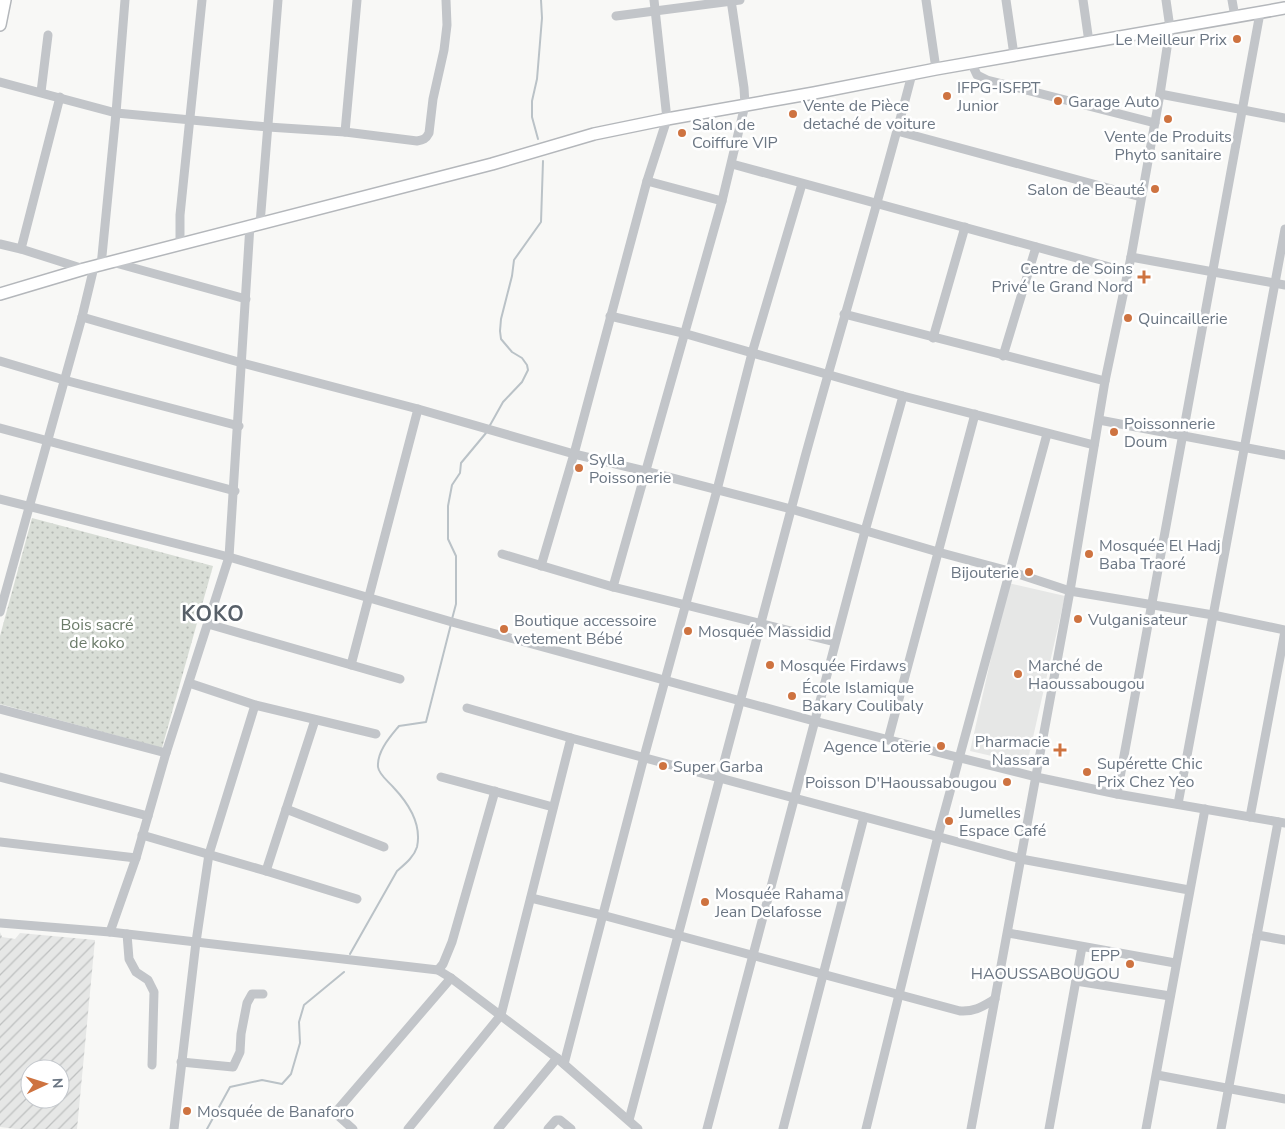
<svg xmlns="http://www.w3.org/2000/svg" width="1285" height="1129" font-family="'Nunito Sans',sans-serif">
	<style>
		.built { fill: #e6e7e6 }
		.industrial { fill: url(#industrial-furrows); fill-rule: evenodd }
		.grass { fill: url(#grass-dots) }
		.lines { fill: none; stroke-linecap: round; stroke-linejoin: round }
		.stream { stroke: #bac2c7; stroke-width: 2 }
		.major-casing { stroke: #b4b7bb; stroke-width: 14 }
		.minor { stroke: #c2c5c9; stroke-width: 9 }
		.major { stroke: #fff; stroke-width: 11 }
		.poi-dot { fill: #ce7340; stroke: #fff; stroke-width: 2 }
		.labels { text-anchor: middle; stroke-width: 5; stroke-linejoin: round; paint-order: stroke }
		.poi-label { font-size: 16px; fill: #6b7683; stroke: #fff; text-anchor: start }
		.park-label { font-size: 16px; fill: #6b7b69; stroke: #fff }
		.district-label { font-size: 21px; font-weight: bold; letter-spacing: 1px; fill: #586069; stroke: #fff }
	</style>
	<defs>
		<pattern id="industrial-furrows" width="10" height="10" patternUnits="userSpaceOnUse" patternTransform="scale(1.25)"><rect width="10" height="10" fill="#e6e7e6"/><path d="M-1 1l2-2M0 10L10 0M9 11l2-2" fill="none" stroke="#bec0c0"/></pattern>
		<pattern id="grass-dots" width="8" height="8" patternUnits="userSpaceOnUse" patternTransform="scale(1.25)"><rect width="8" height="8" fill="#d8ddd6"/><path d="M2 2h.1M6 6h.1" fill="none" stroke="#b3b8b3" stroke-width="1.8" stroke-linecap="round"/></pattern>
	</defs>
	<rect width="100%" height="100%" fill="#f8f8f6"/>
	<path class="built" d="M1008 583 1065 596 1027 764 970 751Z"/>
	<path class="industrial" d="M0 932 2 937 15 939 20 933 95 940 77 1129H16L0 1127ZM30 1069H60V1099H30Z"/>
	<path class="grass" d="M32 518 213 566 162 748 0 704V636Z"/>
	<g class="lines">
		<g class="stream">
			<path d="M538 139 532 117V101L537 79 542 18 541 0"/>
			<path d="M489 427 503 402 522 382 528 370 527 365 522 358 512 352 501 339 500 331 501 319 512 276 514 260 541 222 543 161"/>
			<path d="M452 619 456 604V556L448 539V506L452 485 460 473 461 463 486 433"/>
			<path d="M350 954 397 871C405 864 414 857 417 847 422 824 409 804 394 788 389 782 379 775 378 767 377 751 390 737 399 726L426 722 451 624"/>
			<path d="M207 1129 230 1087 262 1080 282 1084 291 1074 300 1043 299 1022 304 1005 344 972"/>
		</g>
		<defs>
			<g id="major">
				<path d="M0 25 5 0"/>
				<path d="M0 294 84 269 492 164 594 134 667 119 814 93 936 69 1285 8"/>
			</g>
		</defs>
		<use href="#major" class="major-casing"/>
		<g class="minor">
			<path d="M926 0 936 69"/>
			<path d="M1006 0 1014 55"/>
			<path d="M1083 0 1089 42"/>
			<path d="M1232 0 1235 17"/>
			<path d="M616 16 740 0"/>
			<path d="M971 62 977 75 987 80 1155 123"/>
			<path d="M0 82 116 113 268 127 345 132 417 141C423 140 426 139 429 133L433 99 444 50 447 25 446 0"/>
			<path d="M41 92 48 35"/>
			<path d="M1160 94 1285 118"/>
			<path d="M897 131 1141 197"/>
			<path d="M345 132 357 0"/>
			<path d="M732 164 1128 272"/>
			<path d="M647 181 722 201"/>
			<path d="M260 224 278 0"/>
			<path d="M0 244 21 249 84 269"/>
			<path d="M180 245V215L202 0"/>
			<path d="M21 249 60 97"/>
			<path d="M1131 257 1285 285"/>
			<path d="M112 262 246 299"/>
			<path d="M101 266 116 113 125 0"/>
			<path d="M844 314 1105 381"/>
			<path d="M610 316 683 333 903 396 1094 445"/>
			<path d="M82 317 242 363 418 409 574 454 645 471 791 509 938 552 1009 571 1070 591 1213 615 1285 630"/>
			<path d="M933 338 965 227"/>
			<path d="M1003 356 1036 247"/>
			<path d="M0 361 64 380 239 426"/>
			<path d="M1099 420 1285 455"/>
			<path d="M0 428 235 491"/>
			<path d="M0 499 229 557 452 622 814 721 1036 777 1117 794 1285 823"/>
			<path d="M502 554 613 587 835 642"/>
			<path d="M541 566 574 454 647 181 667 119 654 0"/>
			<path d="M613 587 722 201 745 105 744 88 731 0"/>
			<path d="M0 612 82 317 94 267"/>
			<path d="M208 624 400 679"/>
			<path d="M351 665 418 409"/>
			<path d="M189 683 255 705 376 734"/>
			<path d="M467 708 571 738 1021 859 1189 890"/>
			<path d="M0 709 166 753"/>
			<path d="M888 740 975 414"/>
			<path d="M0 777 148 816"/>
			<path d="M441 777 553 807"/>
			<path d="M1117 794 1260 13"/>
			<path d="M1178 804 1285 229"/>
			<path d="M286 809 384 847"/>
			<path d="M1250 817 1285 631"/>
			<path d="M142 835 266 871 357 899"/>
			<path d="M0 842 136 858"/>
			<path d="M266 871 315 720"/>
			<path d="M531 898 602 915 960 1011C975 1012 983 1006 995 999"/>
			<path d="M0 923 110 932 438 970 451 978 557 1058 638 1129"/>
			<path d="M110 932 136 858 166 753 229 557 250 225"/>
			<path d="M1008 933 1175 963"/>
			<path d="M127 934 129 959 136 972 148 980 154 992 152 1065"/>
			<path d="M1257 935 1285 940"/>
			<path d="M438 970 443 964 452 942 495 791"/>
			<path d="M1076 981 1170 996"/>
			<path d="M181 1062 233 1067 240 1052 241 1034 247 1003 252 994H263"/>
			<path d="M564 1064 644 757 717 490 752 353 802 184"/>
			<path d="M1157 1075 1285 1099"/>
			<path d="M629 1120C689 899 745 677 805 457 840 329 879 202 912 74"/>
			<path d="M174 1129 196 942 209 854 255 705"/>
			<path d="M353 1129 335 1113 451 978"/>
			<path d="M408 1129 501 1015 571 738"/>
			<path d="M498 1129 557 1058"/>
			<path d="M548 1129 556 1120H560L571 1129"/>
			<path d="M707 1129 865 531 903 396"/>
			<path d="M783 1129 864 817"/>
			<path d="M866 1129 938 836 1047 434"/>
			<path d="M971 1129 1070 591 1105 381 1131 257 1160 94 1170 28 1166 0"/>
			<path d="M1049 1129 1082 947"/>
			<path d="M1146 1129 1205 809"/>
			<path d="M1221 1129 1278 822"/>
		</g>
		<use href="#major" class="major"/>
	</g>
	<g class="poi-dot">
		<circle cx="1237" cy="39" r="5"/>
		<circle cx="947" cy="96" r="5"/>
		<circle cx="1058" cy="101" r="5"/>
		<circle cx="793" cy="114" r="5"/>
		<circle cx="1168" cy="119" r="5"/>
		<circle cx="682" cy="133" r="5"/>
		<circle cx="1155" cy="189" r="5"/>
		<path d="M1141.5 269.5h5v5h5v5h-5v5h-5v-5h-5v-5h5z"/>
		<circle cx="1128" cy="318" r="5"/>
		<circle cx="1114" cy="432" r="5"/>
		<circle cx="579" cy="468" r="5"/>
		<circle cx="1089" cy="554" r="5"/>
		<circle cx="1029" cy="572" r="5"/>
		<circle cx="1078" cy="619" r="5"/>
		<circle cx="504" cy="629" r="5"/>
		<circle cx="688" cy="631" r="5"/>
		<circle cx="770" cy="665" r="5"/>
		<circle cx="1018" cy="674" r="5"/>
		<circle cx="792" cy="696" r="5"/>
		<circle cx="941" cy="746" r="5"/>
		<path d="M1057.5 742.5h5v5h5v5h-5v5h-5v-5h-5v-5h5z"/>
		<circle cx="663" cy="766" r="5"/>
		<circle cx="1087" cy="772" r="5"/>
		<circle cx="1007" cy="782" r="5"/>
		<circle cx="949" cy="821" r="5"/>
		<circle cx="705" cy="902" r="5"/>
		<circle cx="1130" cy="964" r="5"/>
		<circle cx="187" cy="1111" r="5"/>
	</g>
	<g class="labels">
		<g class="poi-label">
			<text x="1227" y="45" text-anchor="end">Le Meilleur Prix</text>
			<text x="957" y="93">IFPG-ISFPT<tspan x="957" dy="18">Junior</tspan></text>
			<text x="1068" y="107">Garage Auto</text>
			<text x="803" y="111">Vente de Pièce<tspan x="803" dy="18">detaché de voiture</tspan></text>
			<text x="692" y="130">Salon de<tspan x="692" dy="18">Coiffure VIP</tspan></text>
			<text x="1168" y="142" text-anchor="middle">Vente de Produits<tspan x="1168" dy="18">Phyto sanitaire</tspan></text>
			<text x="1145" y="195" text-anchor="end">Salon de Beauté</text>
			<text x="1133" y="274" text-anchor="end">Centre de Soins<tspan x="1133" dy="18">Privé le Grand Nord</tspan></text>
			<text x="1138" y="324">Quincaillerie</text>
			<text x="1124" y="429">Poissonnerie<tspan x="1124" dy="18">Doum</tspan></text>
			<text x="589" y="465">Sylla<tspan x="589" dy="18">Poissonerie</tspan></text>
			<text x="1099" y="551">Mosquée El Hadj<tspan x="1099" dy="18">Baba Traoré</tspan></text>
			<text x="1019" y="578" text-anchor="end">Bijouterie</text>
			<text x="1088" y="625">Vulganisateur</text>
			<text x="514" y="626">Boutique accessoire<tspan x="514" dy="18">vetement Bébé</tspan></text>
			<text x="698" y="637">Mosquée Massidid</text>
			<text x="780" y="671">Mosquée Firdaws</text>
			<text x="1028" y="671">Marché de<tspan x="1028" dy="18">Haoussabougou</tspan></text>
			<text x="802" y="693">École Islamique<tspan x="802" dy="18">Bakary Coulibaly</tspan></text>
			<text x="1050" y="747" text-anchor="end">Pharmacie<tspan x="1050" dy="18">Nassara</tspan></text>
			<text x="931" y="752" text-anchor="end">Agence Loterie</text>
			<text x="1097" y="769">Supérette Chic<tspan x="1097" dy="18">Prix Chez Yeo</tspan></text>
			<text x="673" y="772">Super Garba</text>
			<text x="997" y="788" text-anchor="end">Poisson D'Haoussabougou</text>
			<text x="959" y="818">Jumelles<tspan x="959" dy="18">Espace Café</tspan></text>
			<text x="715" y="899">Mosquée Rahama<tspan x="715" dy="18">Jean Delafosse</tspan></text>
			<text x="1120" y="961" text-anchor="end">EPP<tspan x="1120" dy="18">HAOUSSABOUGOU</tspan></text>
			<text x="197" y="1117">Mosquée de Banaforo</text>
		</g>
		<g class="park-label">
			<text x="97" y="630">Bois sacré<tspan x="97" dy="18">de koko</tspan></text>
		</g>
		<g class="district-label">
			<text x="213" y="621">KOKO</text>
		</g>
	</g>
	<g transform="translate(45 1084) rotate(86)"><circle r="24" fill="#ffffff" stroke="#c4c8cd"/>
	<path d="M0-4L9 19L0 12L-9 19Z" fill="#ce7340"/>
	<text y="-8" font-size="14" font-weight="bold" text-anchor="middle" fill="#6b7683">N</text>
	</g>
</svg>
